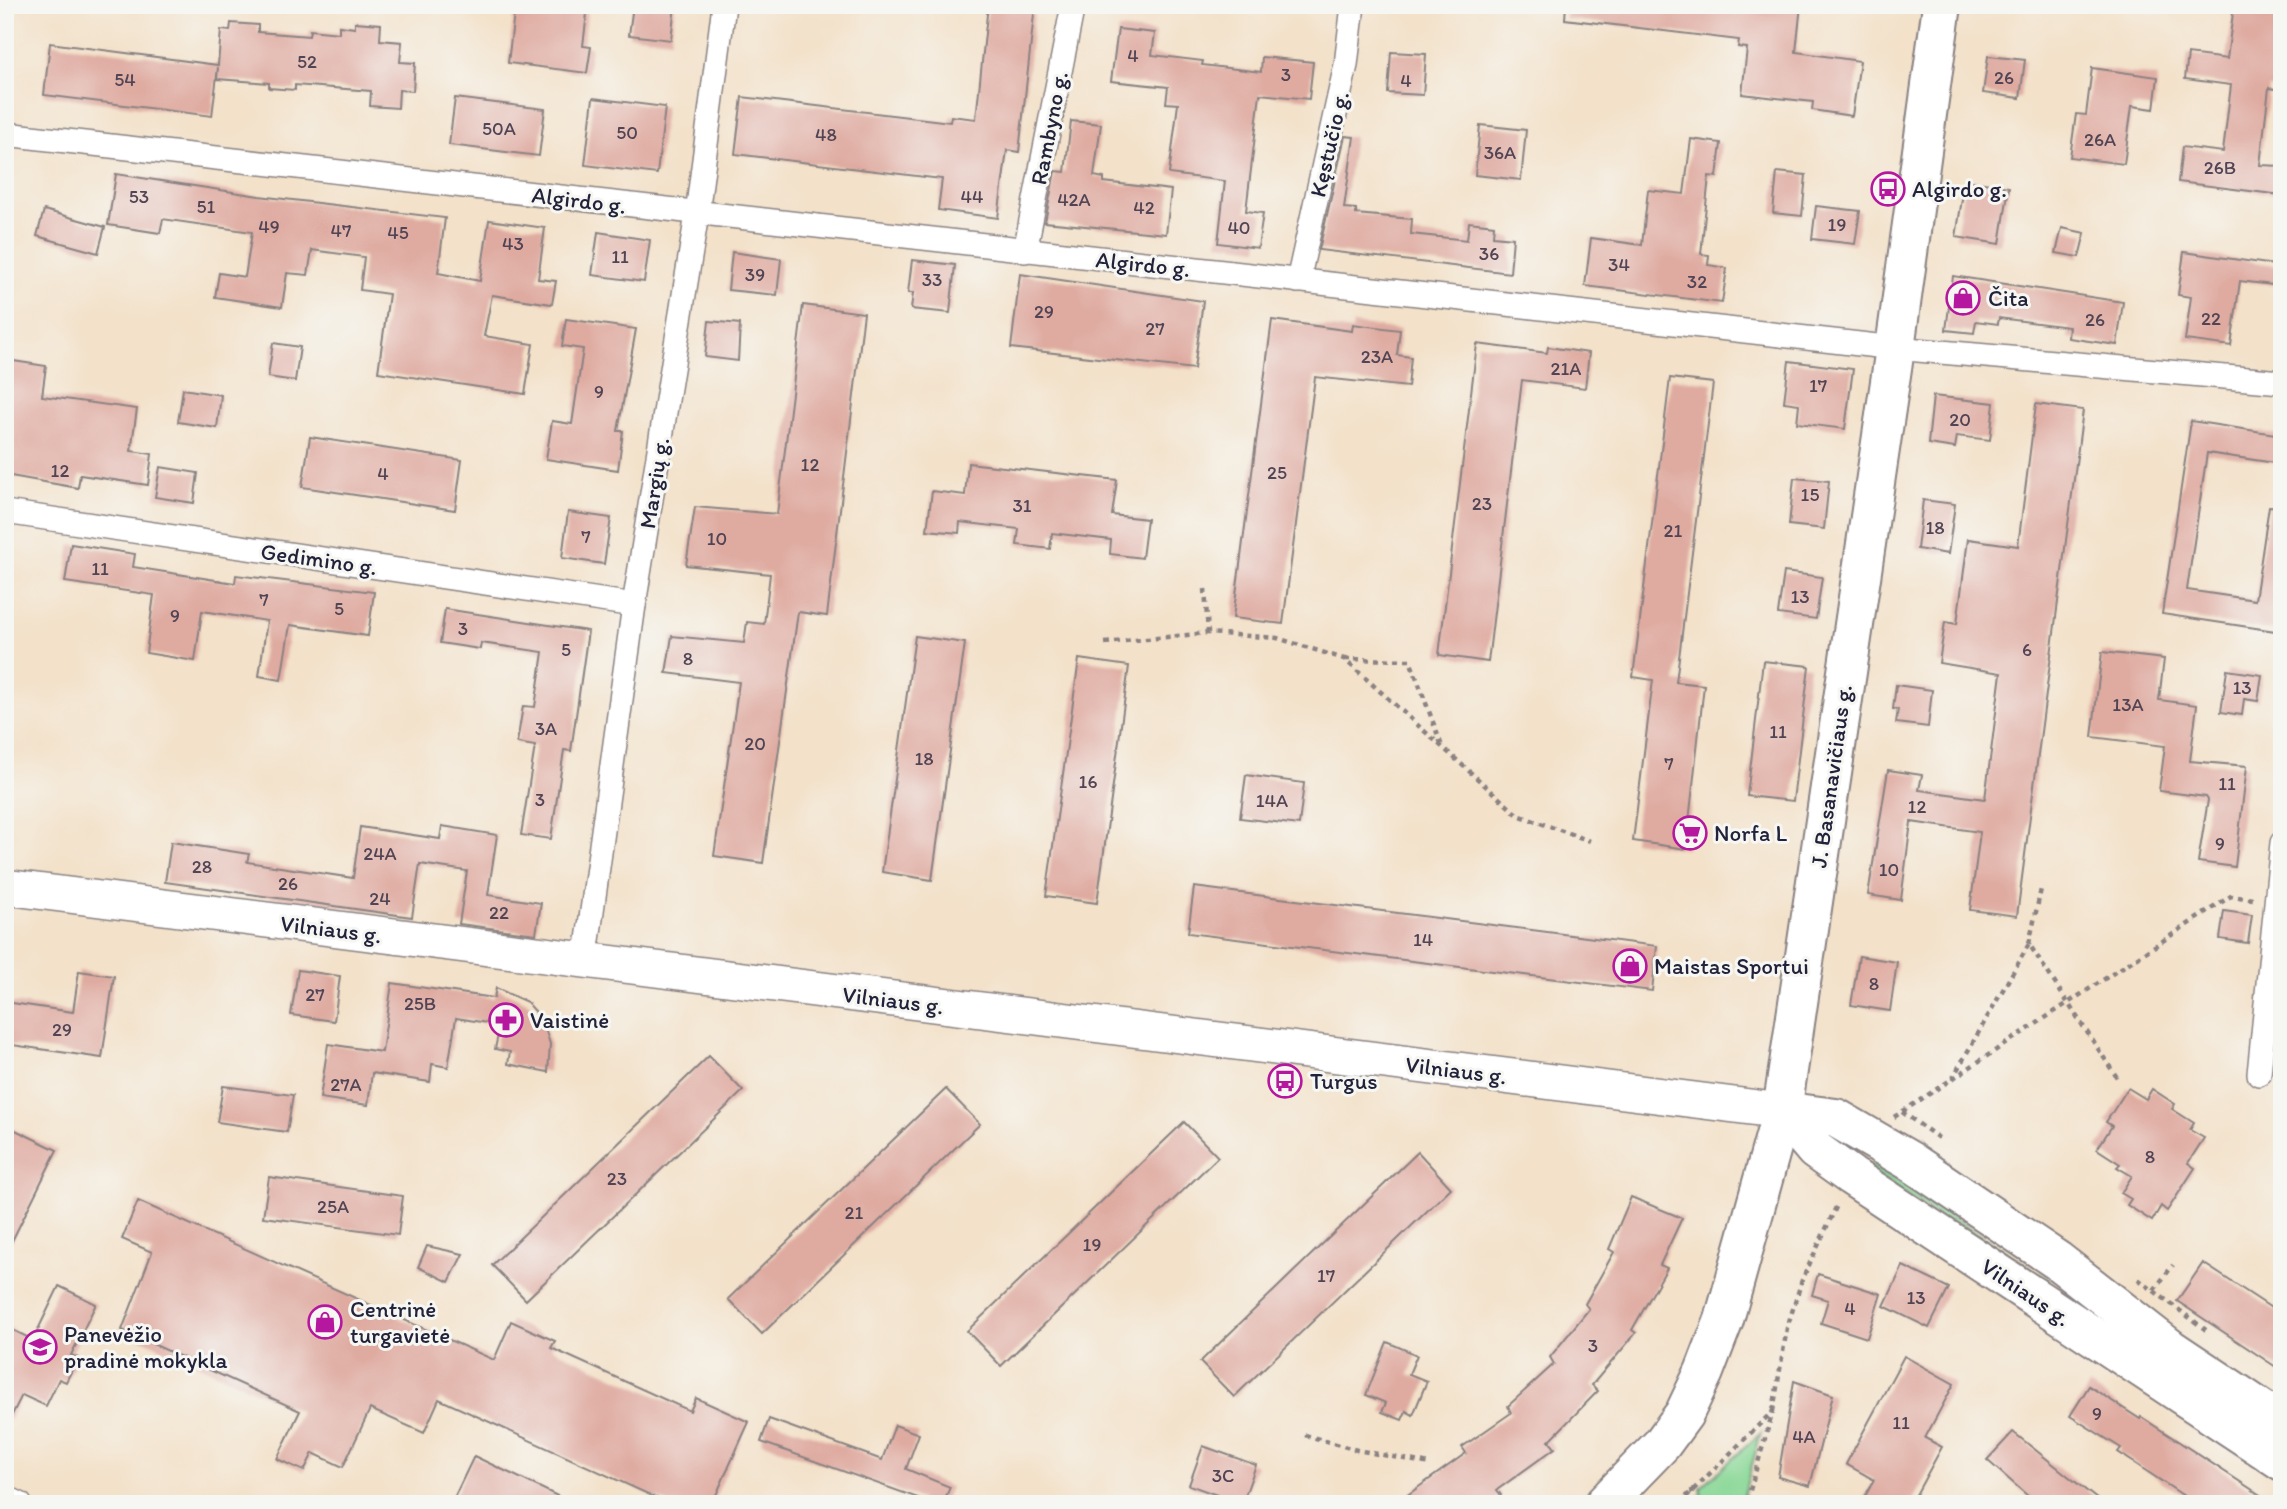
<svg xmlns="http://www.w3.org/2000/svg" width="2287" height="1509" font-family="Itim,sans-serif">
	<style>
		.green { fill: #88d795; stroke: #557c68; stroke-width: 2 }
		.building { fill: #dfaba1 }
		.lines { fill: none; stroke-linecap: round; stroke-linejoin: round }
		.street-casing { stroke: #8a8282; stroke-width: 26 }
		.primary-casing { stroke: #8a8282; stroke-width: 38 }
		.highway-casing { stroke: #8a8282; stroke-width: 42 }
		.path { stroke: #8a8282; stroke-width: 4.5; stroke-dasharray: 5 5; stroke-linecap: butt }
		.street { stroke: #fff; stroke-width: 23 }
		.primary { stroke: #fff; stroke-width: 35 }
		.highway { stroke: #fff; stroke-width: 38 }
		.labels { text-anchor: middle; stroke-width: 6; stroke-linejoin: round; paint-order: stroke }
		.number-label { font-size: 19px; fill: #514454 }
		.street-label { font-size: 23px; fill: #22223b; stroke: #f6f6f2 }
		.poi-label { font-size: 23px; fill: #22223b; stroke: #f6f6f2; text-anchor: start }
	</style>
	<rect width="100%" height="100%" fill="#f6f6f2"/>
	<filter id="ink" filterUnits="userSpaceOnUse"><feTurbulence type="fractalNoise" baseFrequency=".0143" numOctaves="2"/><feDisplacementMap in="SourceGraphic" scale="14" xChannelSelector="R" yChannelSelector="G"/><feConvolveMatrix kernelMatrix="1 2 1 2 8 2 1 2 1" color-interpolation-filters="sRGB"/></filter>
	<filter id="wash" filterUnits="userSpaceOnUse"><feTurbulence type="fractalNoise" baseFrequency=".00686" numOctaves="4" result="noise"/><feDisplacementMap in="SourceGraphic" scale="28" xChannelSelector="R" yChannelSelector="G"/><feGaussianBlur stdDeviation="1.57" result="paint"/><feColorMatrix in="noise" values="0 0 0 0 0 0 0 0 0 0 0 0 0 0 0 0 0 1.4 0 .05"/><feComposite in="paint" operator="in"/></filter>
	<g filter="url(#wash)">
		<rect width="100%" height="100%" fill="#f3e1c9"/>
		<g class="green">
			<path d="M1871 1163 2049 1280 2045 1287 1867 1169Z"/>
			<path d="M1761 1433 1741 1504H1702L1701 1487Z"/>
		</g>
		<g id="blocks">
			<g class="building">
				<path d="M515 5H588L583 46 591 47 587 73 508 63Z"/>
				<path d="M633 5H675L671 40 629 35Z"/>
				<path d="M988 5H1035L1019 152 1007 150 998 218 938 210 942 179 735 154 742 97 950 122 951 116 976 119Z"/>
				<path d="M1566 5H1801L1796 52 1860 61 1852 116 1812 110 1813 102 1742 94 1747 48 1738 47 1739 40 1565 19Z"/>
				<path d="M2234 5H2282V90L2269 88 2260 165 2282 166V195L2178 182 2182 147 2223 152 2231 85 2185 79 2188 54 2227 59Z"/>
				<path d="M355 22 381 24 380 40 402 42 400 62 415 63 413 91 399 90 398 108 370 106 371 91 295 85V90L269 88V83L217 79 218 67 212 116 44 95 50 43 218 65 221 30 230 31 231 23 258 25V32L309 36 310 30 339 33V26L355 28Z"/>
				<path d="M1118 29 1155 33 1152 55 1203 61 1202 65 1261 72 1262 57 1313 62 1309 99 1260 94 1246 211 1263 213 1258 248 1218 243 1225 181 1169 174 1178 104 1166 103 1168 87 1111 81Z"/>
				<path d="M1391 52 1426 54 1423 95 1388 93Z"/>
				<path d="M1988 56 2025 60 2020 98 1983 93Z"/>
				<path d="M2092 68 2158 77 2154 109 2132 106 2124 164 2070 157 2076 114 2086 115Z"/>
				<path d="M455 98 545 109 539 156 449 145Z"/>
				<path d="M593 98 665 107 657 174 585 165Z"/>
				<path d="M1071 121 1101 124 1094 176 1104 178V182L1171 190 1166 234 1045 222 1055 171 1065 172Z"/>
				<path d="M1480 125 1526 130 1521 180 1475 175Z"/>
				<path d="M1345 136 1354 137 1344 208 1356 209V214L1412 219 1411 234 1467 240 1469 222 1494 225 1493 236 1513 238 1510 273 1319 250Z"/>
				<path d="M1691 139 1721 143 1717 177 1709 176 1701 254 1709 255 1708 265 1727 268 1722 303 1585 286 1591 238 1642 245 1648 190 1684 194Z"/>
				<path d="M1777 172 1806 175 1802 216 1773 213Z"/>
				<path d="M116 174 259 196 445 218 438 273 480 281 489 220 545 228 538 279 556 281 552 304 492 295 484 336 533 344 525 394 378 372 389 294 360 290 364 257 312 250 308 275 287 273 282 307 215 297 219 273 245 277 252 232 163 219 160 233 108 225Z"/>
				<path d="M1965 180 2009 187 2000 244 1956 237Z"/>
				<path d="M1816 206 1860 211 1855 244 1812 239Z"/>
				<path d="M44 210 105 227 98 253 37 236Z"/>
				<path d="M2062 228 2085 233 2079 257 2056 253Z"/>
				<path d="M598 232 650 240 644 282 592 275Z"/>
				<path d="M732 252 781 259 777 295 728 290Z"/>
				<path d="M2184 252 2282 266V286L2240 281 2231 346 2185 340 2191 297 2178 295Z"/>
				<path d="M912 260 955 265 950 313 911 309 913 293H908Z"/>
				<path d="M1020 274 1203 301 1194 369 1011 348Z"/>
				<path d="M1953 276 2123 302 2117 345 2068 338 2069 327 1999 318 1998 324 1976 321 1974 333 1946 330Z"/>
				<path d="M803 305 864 313 827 616 798 612 763 863 714 856 739 682 666 673 672 636 744 643 747 622 764 624 770 574 686 565 695 507 777 514Z"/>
				<path d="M566 319 636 329 618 431H623L618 470 546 459 552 421 572 424 583 349 562 346Z"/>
				<path d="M1272 320 1352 331 1353 324 1400 330 1397 355 1411 357 1408 387 1315 377 1283 624 1233 618Z"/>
				<path d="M709 321 740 324 738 361 705 357Z"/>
				<path d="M273 343 300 347 295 381 268 377Z"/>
				<path d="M1477 344 1547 353 1548 347 1589 353 1585 388 1522 380 1488 662 1439 655Z"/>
				<path d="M7 360 46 366 42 396 137 409 131 451 152 454 148 485 80 475 78 488 5 475Z"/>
				<path d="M1789 361 1853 369 1845 429 1797 423 1799 404 1784 402Z"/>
				<path d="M1670 378 1713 383 1676 682 1704 685 1686 849 1633 841 1653 680 1633 677Z"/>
				<path d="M183 389 221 395 217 428 178 422Z"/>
				<path d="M1933 396 1994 403 1990 440 1957 436 1955 448 1928 444Z"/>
				<path d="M2036 404 2083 410 2017 916 1970 910 1980 832 1911 822 1901 900 1868 895 1888 770 1922 775 1919 790 1985 799 2001 673 1939 663 1945 622 1957 624 1968 539 2018 546Z"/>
				<path d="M2191 421 2282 435V464L2207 453 2187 590 2255 600 2269 506 2282 507V632L2162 614Z"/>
				<path d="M310 437 462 460 455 510 302 487Z"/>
				<path d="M968 463 1117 480 1112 515 1147 519 1142 558 1110 554 1111 540 1052 533 1050 549 1017 545 1019 529 960 522 959 533 927 530 932 491 965 495Z"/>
				<path d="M160 467 198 473 194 503 155 497Z"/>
				<path d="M1794 478 1829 481 1824 529 1789 525Z"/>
				<path d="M1923 500 1955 504 1948 554 1917 549Z"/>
				<path d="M568 512 611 518 604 564 562 558Z"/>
				<path d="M71 544 135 554 133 567 235 583 236 575 374 592 368 636 290 625 281 680 259 676 267 621 202 611 195 661 146 653 154 595 65 582Z"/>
				<path d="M1784 572 1822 577 1816 619 1778 614Z"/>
				<path d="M445 609 588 631 571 751 564 750 551 839 521 835 535 746 517 743 523 706 535 707 543 652 481 643 480 649 440 643Z"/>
				<path d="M915 636 965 643 932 880 882 872Z"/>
				<path d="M2102 652 2164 659 2159 700 2197 705 2190 761 2247 766 2235 867 2198 862 2208 800 2206 797 2159 791 2165 746 2092 737Z"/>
				<path d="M1079 659 1129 666 1097 903 1046 896Z"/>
				<path d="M1763 661 1809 666 1793 801 1747 796Z"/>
				<path d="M2227 670 2262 675 2258 701 2244 699 2242 715 2221 712Z"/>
				<path d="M1896 685 1932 690 1928 727 1896 723 1898 709H1893Z"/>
				<path d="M1246 775 1304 783 1299 825 1240 818Z"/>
				<path d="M442 826 497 835 488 895 541 903 536 934 459 924 467 871 420 864 412 917 165 882 171 842 249 854 247 862 353 878 360 827 440 839Z"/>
				<path d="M1194 887 1657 946 1652 991 1188 933Z"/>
				<path d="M2224 911 2252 915 2248 943 2220 939Z"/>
				<path d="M1859 956 1897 962 1890 1011 1851 1005Z"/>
				<path d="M298 970 340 976 334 1021 291 1015Z"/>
				<path d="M79 971 114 976 102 1058 5 1044V1002L73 1012Z"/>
				<path d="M392 983 494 998 496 988 527 1002 542 1019 550 1044 548 1072 508 1064 510 1052 495 1049 500 1025 456 1018 448 1067 432 1064 430 1082 372 1073 368 1105 320 1098 328 1044 382 1052Z"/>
				<path d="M709 1056 743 1091 526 1300 492 1265Z"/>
				<path d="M223 1086 293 1095 287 1132 217 1122Z"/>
				<path d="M2128 1088 2146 1099 2152 1089 2175 1104 2172 1109 2194 1123 2190 1130 2204 1138 2188 1163 2195 1168 2167 1211 2161 1206 2152 1221 2127 1205 2131 1199 2121 1193 2132 1176 2117 1167 2120 1164 2097 1149 2112 1126 2106 1122Z"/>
				<path d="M946 1089 980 1124 762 1334 728 1299Z"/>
				<path d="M1184 1122 1218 1157 1001 1366 967 1331Z"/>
				<path d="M5 1125 57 1150 5 1255Z"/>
				<path d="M1418 1152 1451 1188 1234 1397 1200 1362Z"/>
				<path d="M269 1177 403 1196 398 1235 263 1217Z"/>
				<path d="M1631 1197 1682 1218 1660 1265 1667 1268 1632 1330 1636 1333 1592 1385 1598 1391 1549 1441 1555 1448 1497 1490 1501 1495 1489 1504H1395L1466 1453 1462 1447 1511 1413 1508 1406 1554 1364 1550 1357 1589 1309 1585 1304 1614 1252 1609 1249Z"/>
				<path d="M138 1201 494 1360 511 1321 555 1341 551 1348 690 1411 696 1398 749 1422 712 1504H670L439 1399 424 1433 370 1409 343 1467 313 1453 304 1471 277 1459 300 1411 122 1330 152 1252 122 1239Z"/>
				<path d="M427 1246 463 1254 449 1282 418 1267Z"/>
				<path d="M2203 1263 2282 1315V1371L2177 1301Z"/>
				<path d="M1903 1266 1949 1288 1929 1328 1884 1306Z"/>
				<path d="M1818 1274 1881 1294 1867 1338 1821 1323 1828 1300 1812 1295Z"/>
				<path d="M59 1286 96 1304 71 1355 78 1358 66 1382 59 1379 46 1406 22 1395 5 1429V1326L33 1340Z"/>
				<path d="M1387 1342 1417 1355 1409 1374 1427 1381 1413 1415 1406 1411 1402 1420 1382 1412 1386 1403 1366 1395Z"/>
				<path d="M1904 1356 1954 1384 1925 1438 1942 1447 1911 1504H1861L1874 1480 1846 1464Z"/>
				<path d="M1794 1381 1833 1395 1810 1486 1778 1477Z"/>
				<path d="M2089 1386 2140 1419 2141 1417 2274 1504H2196L2118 1452 2121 1448 2070 1416Z"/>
				<path d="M769 1419 882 1460 895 1425 919 1434 906 1469 950 1487 943 1504H919L921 1499 761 1442Z"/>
				<path d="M2013 1432 2103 1504H2037L1987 1460Z"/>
				<path d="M1203 1446 1256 1465 1242 1504 1189 1485Z"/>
				<path d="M474 1456 574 1504H451Z"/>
			</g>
		</g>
	</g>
	<g filter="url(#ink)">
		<use href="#blocks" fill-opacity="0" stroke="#8a8282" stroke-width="2"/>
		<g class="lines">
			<defs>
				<g id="street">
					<path d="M5 134 1895 348 2282 382"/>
					<path d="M1025 251 1073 5"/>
					<path d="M1298 281 1346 65 1353 5"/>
					<path d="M5 512 634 605"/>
					<path d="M585 962 634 605 697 214 724 5"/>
					<path d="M2259 1074 2282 843"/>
					<path d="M5 1497 20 1504"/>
				</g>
				<path id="primary" d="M5 887 1782 1111"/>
				<g id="highway">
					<path d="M1782 1111 1815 1150 1851 1176 2282 1461"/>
					<path d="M1782 1111 1836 1118 1910 1161 2058 1261 2171 1349 2282 1423"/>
					<path d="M1604 1504 1662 1444 1684 1414 1704 1372 1724 1320 1782 1111 1895 348 1942 5"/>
				</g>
			</defs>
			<use href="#street" class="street-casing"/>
			<use href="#primary" class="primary-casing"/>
			<use href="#highway" class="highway-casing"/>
			<g class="path">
				<path d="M1205 589 1208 633"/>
				<path d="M1105 643 1208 633 1277 638 1344 659 1518 815 1590 841"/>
				<path d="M1345 659 1410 660 1443 749"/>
				<path d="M2029 944 2041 889"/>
				<path d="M1952 1079 2029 944 2118 1079"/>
				<path d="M1902 1112 1940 1139"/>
				<path d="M1894 1117 2231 896 2253 899"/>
				<path d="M2138 1279 2210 1333"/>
				<path d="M2154 1290 2173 1265"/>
				<path d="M1773 1411 1787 1328 1802 1280 1838 1203"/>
				<path d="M1305 1435 1357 1450 1430 1464"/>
				<path d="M1692 1489 1694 1504"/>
				<path d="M1679 1504 1773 1411 1746 1504"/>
			</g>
			<use href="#street" class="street"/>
			<use href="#primary" class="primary"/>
			<use href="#highway" class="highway"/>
		</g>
	</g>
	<defs>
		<symbol id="bus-ring" viewBox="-11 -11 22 22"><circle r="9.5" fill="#f6f6f2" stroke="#b5179e" stroke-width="1.5"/><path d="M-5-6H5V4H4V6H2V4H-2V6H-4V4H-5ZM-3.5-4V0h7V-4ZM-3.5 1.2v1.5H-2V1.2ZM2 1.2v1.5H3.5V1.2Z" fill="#b5179e"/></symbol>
		<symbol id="shop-ring" viewBox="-11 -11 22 22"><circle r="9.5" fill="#f6f6f2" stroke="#b5179e" stroke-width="1.5"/><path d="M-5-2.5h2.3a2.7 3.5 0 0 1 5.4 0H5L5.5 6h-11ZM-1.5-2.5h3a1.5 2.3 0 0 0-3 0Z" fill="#b5179e"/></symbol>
		<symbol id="supermarket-ring" viewBox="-11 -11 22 22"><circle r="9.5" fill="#f6f6f2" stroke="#b5179e" stroke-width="1.5"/><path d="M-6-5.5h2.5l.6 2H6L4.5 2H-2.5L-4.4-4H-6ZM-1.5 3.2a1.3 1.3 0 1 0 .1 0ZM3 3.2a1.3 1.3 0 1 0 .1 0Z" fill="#b5179e"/></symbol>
		<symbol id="pharmacy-ring" viewBox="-11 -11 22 22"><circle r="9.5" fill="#f6f6f2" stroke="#b5179e" stroke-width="1.5"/><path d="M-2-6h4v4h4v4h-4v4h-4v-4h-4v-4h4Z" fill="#b5179e"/></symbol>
		<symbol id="school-ring" viewBox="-11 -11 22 22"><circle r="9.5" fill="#f6f6f2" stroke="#b5179e" stroke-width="1.5"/><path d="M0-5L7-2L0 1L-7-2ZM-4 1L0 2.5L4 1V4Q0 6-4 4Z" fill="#b5179e"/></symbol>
	</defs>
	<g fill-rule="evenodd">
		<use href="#bus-ring" x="1869" y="170" width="38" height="38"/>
		<use href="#shop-ring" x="1944" y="279" width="38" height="38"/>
		<use href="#supermarket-ring" x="1671" y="814" width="38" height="38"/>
		<use href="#shop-ring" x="1611" y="947" width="38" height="38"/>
		<use href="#pharmacy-ring" x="487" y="1001" width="38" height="38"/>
		<use href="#bus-ring" x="1266" y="1062" width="38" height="38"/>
		<use href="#shop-ring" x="306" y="1303" width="38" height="38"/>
		<use href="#school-ring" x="21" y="1328" width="38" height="38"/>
	</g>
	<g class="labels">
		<g class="number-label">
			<text x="1133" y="62">4</text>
			<text x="307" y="68">52</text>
			<text x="1286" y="81">3</text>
			<text x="2004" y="84">26</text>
			<text x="125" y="86">54</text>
			<text x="1406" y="87">4</text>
			<text x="499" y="135">50A</text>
			<text x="627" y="139">50</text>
			<text x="826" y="141">48</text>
			<text x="2100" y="146">26A</text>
			<text x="1500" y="159">36A</text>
			<text x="2220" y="174">26B</text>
			<text x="139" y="203">53</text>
			<text x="972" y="203">44</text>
			<text x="1074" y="206">42A</text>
			<text x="206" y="213">51</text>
			<text x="1144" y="214">42</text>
			<text x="1837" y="231">19</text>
			<text x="269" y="233">49</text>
			<text x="1239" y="234">40</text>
			<text x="341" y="237">47</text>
			<text x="398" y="239">45</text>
			<text x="513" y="250">43</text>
			<text x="1489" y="260">36</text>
			<text x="620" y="263">11</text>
			<text x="1619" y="271">34</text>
			<text x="755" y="281">39</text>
			<text x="932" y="286">33</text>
			<text x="1697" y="288">32</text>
			<text x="1044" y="318">29</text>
			<text x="2211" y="325">22</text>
			<text x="2095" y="326">26</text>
			<text x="1155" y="335">27</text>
			<text x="1377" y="363">23A</text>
			<text x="1566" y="375">21A</text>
			<text x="1818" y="392">17</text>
			<text x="599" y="398">9</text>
			<text x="1960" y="426">20</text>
			<text x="810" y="471">12</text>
			<text x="60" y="477">12</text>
			<text x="1277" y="479">25</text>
			<text x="383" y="480">4</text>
			<text x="1810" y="501">15</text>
			<text x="1482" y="510">23</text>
			<text x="1022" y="512">31</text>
			<text x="1935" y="534">18</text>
			<text x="1673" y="537">21</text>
			<text x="586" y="543">7</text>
			<text x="717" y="545">10</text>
			<text x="100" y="575">11</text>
			<text x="1800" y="603">13</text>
			<text x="264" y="606">7</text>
			<text x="339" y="615">5</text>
			<text x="175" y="622">9</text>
			<text x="463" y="635">3</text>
			<text x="566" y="656">5</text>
			<text x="2027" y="656">6</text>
			<text x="688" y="665">8</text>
			<text x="2242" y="694">13</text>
			<text x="2128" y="711">13A</text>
			<text x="546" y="735">3A</text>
			<text x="1778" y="738">11</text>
			<text x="755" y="750">20</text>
			<text x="924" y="765">18</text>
			<text x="1669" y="770">7</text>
			<text x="1088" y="788">16</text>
			<text x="2227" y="790">11</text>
			<text x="540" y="806">3</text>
			<text x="1272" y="807">14A</text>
			<text x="1917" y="813">12</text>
			<text x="2220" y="850">9</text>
			<text x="380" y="860">24A</text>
			<text x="202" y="873">28</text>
			<text x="1889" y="876">10</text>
			<text x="288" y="890">26</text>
			<text x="380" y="905">24</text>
			<text x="499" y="919">22</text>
			<text x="1423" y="946">14</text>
			<text x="1874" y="990">8</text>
			<text x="315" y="1001">27</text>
			<text x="420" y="1010">25B</text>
			<text x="62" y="1036">29</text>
			<text x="346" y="1091">27A</text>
			<text x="2150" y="1163">8</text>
			<text x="617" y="1185">23</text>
			<text x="333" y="1213">25A</text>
			<text x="854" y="1219">21</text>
			<text x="1092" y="1251">19</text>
			<text x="1326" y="1282">17</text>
			<text x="1916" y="1304">13</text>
			<text x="1850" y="1315">4</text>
			<text x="1593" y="1352">3</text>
			<text x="2097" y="1420">9</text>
			<text x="1901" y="1429">11</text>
			<text x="1804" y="1443">4A</text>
			<text x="1223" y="1482">3C</text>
		</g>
		<g class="street-label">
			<text transform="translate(1049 128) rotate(-79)" y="8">Rambyno g.</text>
			<text transform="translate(1329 144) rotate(-77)" y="8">Kęstučio g.</text>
			<text transform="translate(579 200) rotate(7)" y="8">Algirdo g.</text>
			<text transform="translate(1143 264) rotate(6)" y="8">Algirdo g.</text>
			<text transform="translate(654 483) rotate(-81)" y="8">Margių g.</text>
			<text transform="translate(319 559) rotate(8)" y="8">Gedimino g.</text>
			<text transform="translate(1831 776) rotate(-82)" y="8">J. Basanavičiaus g.</text>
			<text transform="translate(331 929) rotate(7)" y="8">Vilniaus g.</text>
			<text transform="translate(893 1000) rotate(7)" y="8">Vilniaus g.</text>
			<text transform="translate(1456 1070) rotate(7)" y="8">Vilniaus g.</text>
			<text transform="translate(2026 1292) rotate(34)" y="8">Vilniaus g.</text>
		</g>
		<g class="poi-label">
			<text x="1912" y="197">Algirdo g.</text>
			<text x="1988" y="306">Čita</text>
			<text x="1714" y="841">Norfa L</text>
			<text x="1654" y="974">Maistas Sportui</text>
			<text x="530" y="1028">Vaistinė</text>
			<text x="1310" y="1089">Turgus</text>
			<text x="350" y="1317">Centrinė<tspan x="350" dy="26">turgavietė</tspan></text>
			<text x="64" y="1342">Panevėžio<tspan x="64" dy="26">pradinė mokykla</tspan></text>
		</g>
	</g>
	<rect width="2287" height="1509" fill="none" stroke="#f6f6f2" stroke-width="28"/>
</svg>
